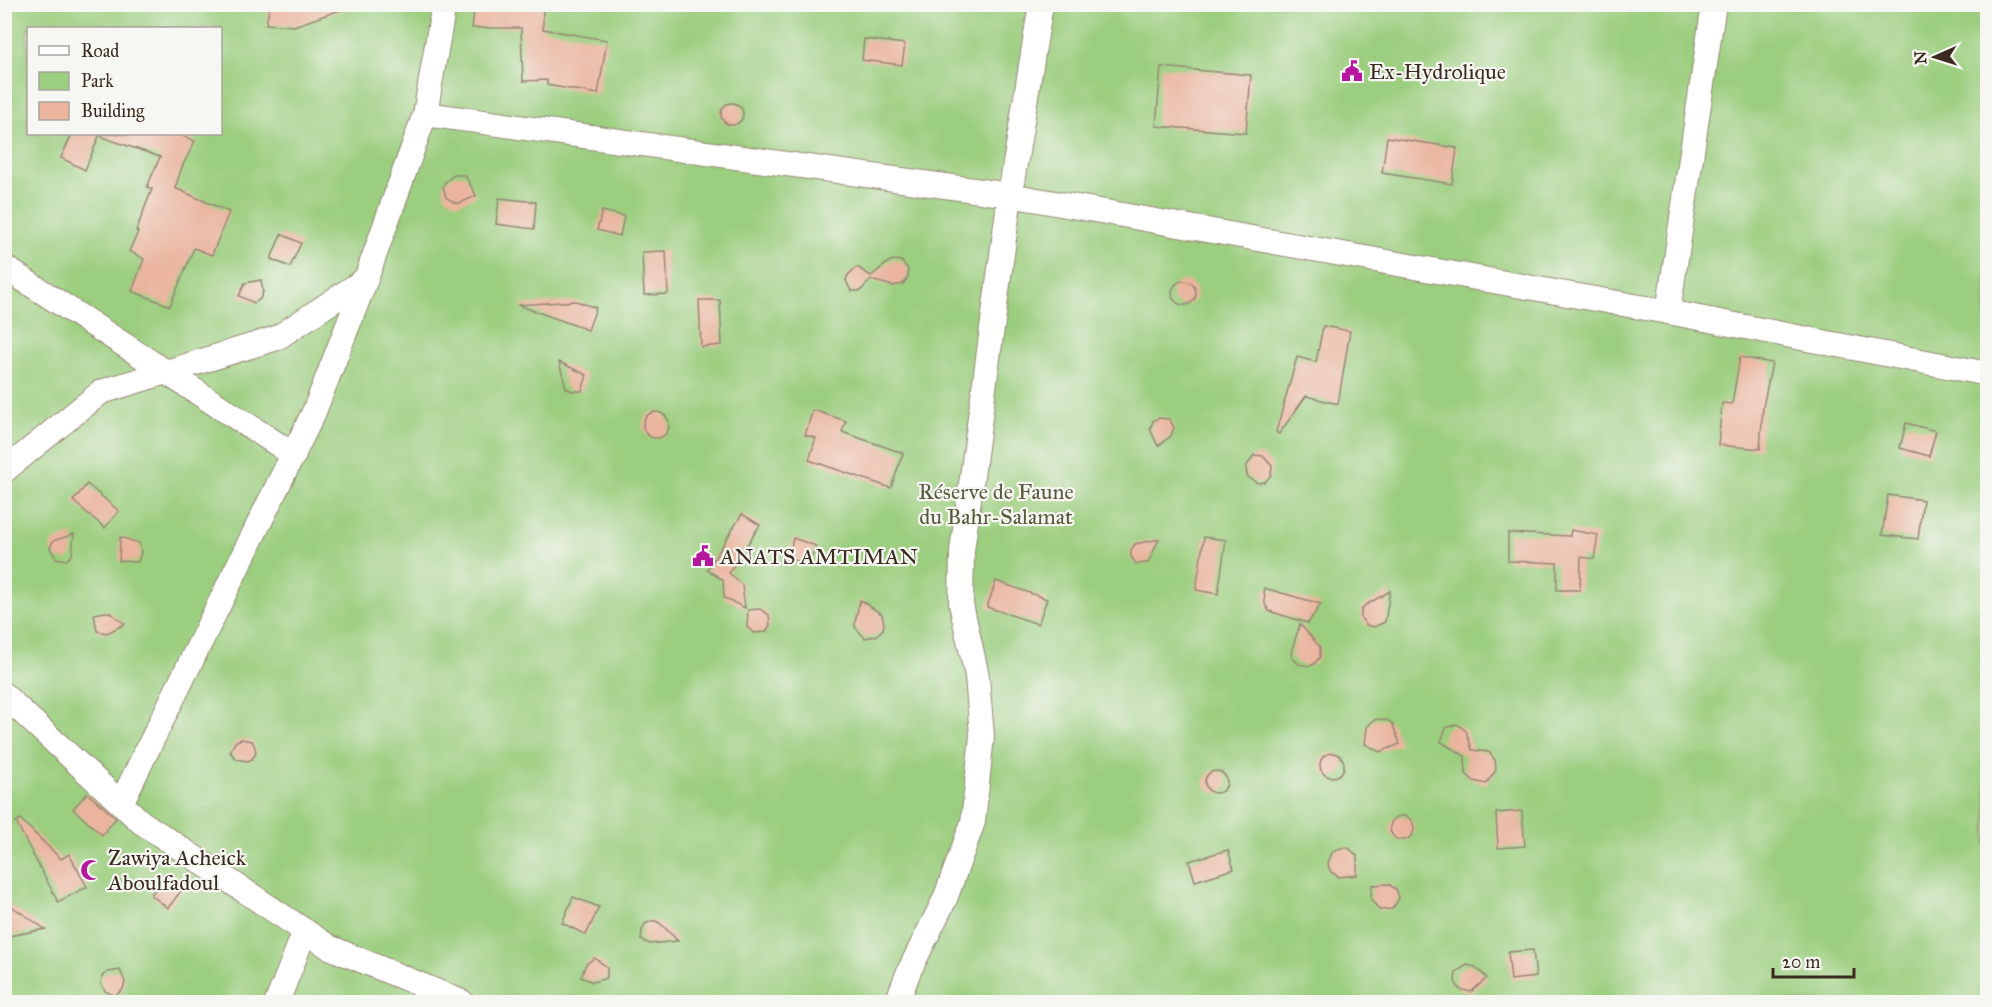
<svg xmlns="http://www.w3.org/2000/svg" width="1992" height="1007" font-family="'IM FELL Great Primer',serif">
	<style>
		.green { fill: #9bce7e; stroke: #6b7c4e; stroke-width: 1.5; fill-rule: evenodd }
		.building { fill: #eab49d }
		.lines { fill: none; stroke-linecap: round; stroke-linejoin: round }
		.street-casing { stroke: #968674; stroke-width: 26 }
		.street { stroke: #fff; stroke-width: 24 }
		.labels { text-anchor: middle; stroke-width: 4.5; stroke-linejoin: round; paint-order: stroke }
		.poi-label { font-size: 22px; fill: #3b2a1e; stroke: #f6f6f2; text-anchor: start }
		.park-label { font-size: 22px; fill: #585b3b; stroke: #f6f6f2 }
	</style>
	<rect width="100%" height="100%" fill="#f6f6f2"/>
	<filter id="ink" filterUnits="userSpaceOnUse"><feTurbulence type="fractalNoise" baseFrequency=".0167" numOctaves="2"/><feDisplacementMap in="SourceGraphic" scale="12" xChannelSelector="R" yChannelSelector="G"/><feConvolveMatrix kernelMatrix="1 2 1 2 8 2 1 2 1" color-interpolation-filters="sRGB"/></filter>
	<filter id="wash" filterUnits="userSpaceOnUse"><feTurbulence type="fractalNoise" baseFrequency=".008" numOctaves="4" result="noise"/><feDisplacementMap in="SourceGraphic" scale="24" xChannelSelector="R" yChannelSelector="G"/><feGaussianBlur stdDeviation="1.35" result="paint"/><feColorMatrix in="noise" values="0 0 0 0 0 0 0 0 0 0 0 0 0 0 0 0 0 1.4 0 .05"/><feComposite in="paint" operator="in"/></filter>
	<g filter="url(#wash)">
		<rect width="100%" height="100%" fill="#f2e2c9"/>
		<path class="green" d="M5 5H1987V1002H5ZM28 28H220V134H28Z"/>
		<g id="blocks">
			<g class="building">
				<path d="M270 4H345L346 8 294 26 266 24Z"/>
				<path d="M475 4H543V29L607 40 598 94 547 85V80L523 81 521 28H472Z"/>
				<path d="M864 39 905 44 902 65 862 60Z"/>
				<path d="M1161 67 1251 75 1246 133 1156 126Z"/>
				<circle cx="732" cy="114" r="11"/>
				<path d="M72 134H100L85 170 61 158Z"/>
				<path d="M103 134H178L195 141 182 167 175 188 229 212 212 255 194 248 170 306 132 291 144 259 129 251 138 232 136 231 152 189 147 187 160 157 102 137Z"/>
				<path d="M1387 137 1457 148 1452 184 1382 173Z"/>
				<path d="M454 175H465L476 196 460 203H455L446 197 443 187 445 182Z"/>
				<path d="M499 198 536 202 534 229 496 224Z"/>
				<path d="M602 211 624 216 620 236 597 230Z"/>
				<path d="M281 234 301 243 290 267 271 259Z"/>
				<path d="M666 251 668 294 644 295 642 252Z"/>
				<path d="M895 260 901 261 908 269V277L903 284 893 286 871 280 860 291H851L848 285 846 280 848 275 857 267 871 276 890 261Z"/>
				<path d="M261 280 263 292 260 299 254 303 239 296 245 283Z"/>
				<circle cx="1184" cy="293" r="12"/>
				<path d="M699 300H720L722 345 701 347Z"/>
				<path d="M576 301 596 308 588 330 518 305Z"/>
				<path d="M1323 326 1350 331 1338 404 1306 396 1279 434 1276 432 1297 357 1316 362Z"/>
				<path d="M1740 357 1772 363 1763 407 1760 449 1718 445 1722 403 1732 404Z"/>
				<path d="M559 362 587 375 582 391H572L566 388Z"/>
				<path d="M813 410 846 421 842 432 903 453 891 488 809 460 816 438 805 435Z"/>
				<circle cx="656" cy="425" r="13"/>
				<path d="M1158 418 1169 419 1174 427 1171 436 1158 446 1150 429 1153 421Z"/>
				<path d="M1906 423 1936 431 1929 456 1900 448Z"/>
				<path d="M1254 455 1263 456 1272 466 1271 475 1265 482 1257 483 1247 476 1246 467Z"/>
				<path d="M87 484 119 511 105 528 73 501Z"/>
				<path d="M1888 495 1923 500 1918 539 1882 535Z"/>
				<path d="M742 514 760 525 729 573 742 585 745 608 724 598 723 580 707 570Z"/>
				<path d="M1571 530 1598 535 1594 559 1581 557 1580 590H1557V563L1508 561V533L1570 536Z"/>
				<path d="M74 534 72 555 67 560 56 558 50 548 53 541Z"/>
				<path d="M120 537 139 543 141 552 138 562 119 561Z"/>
				<path d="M1204 537 1226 540 1218 594 1196 590Z"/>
				<path d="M793 538 816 546 808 565 789 558Z"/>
				<path d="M1159 539 1148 563 1136 564 1131 556V550L1135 544Z"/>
				<path d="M996 581 1047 599 1038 624 987 607Z"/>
				<path d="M1264 588 1321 604 1308 623 1269 611 1265 604Z"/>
				<path d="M1390 591 1385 622 1374 627 1366 625 1361 618V610L1364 606Z"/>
				<path d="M860 600 882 614 884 624 883 629 876 636 865 638 855 627V622Z"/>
				<path d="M760 609 769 615 770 625 766 632 754 633 747 627 748 610Z"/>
				<path d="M105 612H109L125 624 107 633 97 631 94 614Z"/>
				<path d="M1300 624 1320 647V657L1314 664 1309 666 1299 664 1292 658 1291 653Z"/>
				<path d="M1379 719 1389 721 1393 725 1400 744 1380 752 1365 744 1367 727 1374 720Z"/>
				<path d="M1457 724 1466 731 1472 750 1489 752 1495 760 1496 770 1486 784 1474 781 1466 774 1465 756 1441 742 1446 728Z"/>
				<path d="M241 739 252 741 255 747 256 753 252 759 248 761 236 759 230 752 235 742Z"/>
				<circle cx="1332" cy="765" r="12"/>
				<circle cx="1216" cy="782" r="11"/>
				<path d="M87 793 116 818 102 835 73 809Z"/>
				<path d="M1522 811 1525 846 1498 848 1496 813Z"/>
				<circle cx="1402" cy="828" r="12"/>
				<path d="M20 819 61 859 69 854 87 887 58 902 16 822Z"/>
				<path d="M1345 847 1350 849 1357 856V875L1339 877 1331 872 1329 868 1328 863 1332 853 1335 850Z"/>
				<path d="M1228 850 1234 869 1195 881 1189 861Z"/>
				<path d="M166 874 184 887 168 908 151 895Z"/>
				<path d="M1388 884 1396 889 1399 897 1397 902 1392 909 1379 910 1371 899 1372 885Z"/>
				<path d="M573 897 599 907 586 935 562 923Z"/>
				<path d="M4 901 45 929 4 937Z"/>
				<path d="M651 921H656L661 924 678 941 650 944 641 940 642 930 645 924Z"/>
				<path d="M1533 950 1536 977 1511 980 1508 952Z"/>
				<path d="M595 958 607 967V978L593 982 581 977 586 964Z"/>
				<path d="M1467 965 1475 967 1487 978 1471 992 1459 989 1455 981 1456 972Z"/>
				<path d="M120 970 125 982 123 989 115 996 105 991 101 984 102 976 108 972Z"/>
			</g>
		</g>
	</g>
	<g filter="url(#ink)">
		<use href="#blocks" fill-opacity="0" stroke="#968674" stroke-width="1.5"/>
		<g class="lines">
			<defs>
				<g id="street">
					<path d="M425 114 1010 195 1668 312 1988 374"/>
					<path d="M4 267 294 455"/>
					<path d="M1668 312 1714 4"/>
					<path d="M4 471 101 392 277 338 366 279"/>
					<path d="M4 695 141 822 329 947 462 1002"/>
					<path d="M121 803 314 412 366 279 425 114 444 4"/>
					<path d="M277 1002 305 931"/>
					<path d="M897 1002 909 971 945 899 973 822 982 736 977 676 961 604 962 551 1010 195 1041 4"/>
				</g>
			</defs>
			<use href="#street" class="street-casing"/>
			<use href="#street" class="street"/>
		</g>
	</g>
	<defs>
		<symbol id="civic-bare" viewBox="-9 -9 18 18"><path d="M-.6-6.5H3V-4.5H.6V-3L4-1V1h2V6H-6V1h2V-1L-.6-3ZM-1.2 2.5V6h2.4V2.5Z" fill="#b5179e" stroke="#f6f6f2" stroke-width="2.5" paint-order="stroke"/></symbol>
		<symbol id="mosque-bare" viewBox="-9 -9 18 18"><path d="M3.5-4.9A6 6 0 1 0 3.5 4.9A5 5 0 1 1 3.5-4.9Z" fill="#b5179e" stroke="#f6f6f2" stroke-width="2.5" paint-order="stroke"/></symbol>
	</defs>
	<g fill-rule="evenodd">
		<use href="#civic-bare" x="1337" y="56" width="30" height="30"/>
		<use href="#civic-bare" x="688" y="541" width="30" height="30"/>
		<use href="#mosque-bare" x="76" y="855" width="30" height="30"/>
	</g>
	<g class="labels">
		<g class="poi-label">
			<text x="1369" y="79">Ex-Hydrolique</text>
			<text x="720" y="564">ANATS AMTIMAN</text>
			<text x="108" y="865">Zawiya Acheick<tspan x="108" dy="25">Aboulfadoul</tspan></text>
		</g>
		<g class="park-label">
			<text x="996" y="499">Réserve de Faune<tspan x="996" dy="25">du Bahr-Salamat</tspan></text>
		</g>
	</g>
	<rect width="1992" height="1007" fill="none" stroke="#f6f6f2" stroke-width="24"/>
	<rect x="27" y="27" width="195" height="108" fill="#f6f6f2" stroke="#aba49d" stroke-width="1.5"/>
	<rect x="39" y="46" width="30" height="9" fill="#ffffff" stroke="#aba49d" stroke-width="1.5"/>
	<text x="81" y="57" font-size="18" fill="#3b2a1e">Road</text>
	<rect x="39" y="72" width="30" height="18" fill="#9bce7e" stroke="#aba49d" stroke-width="1.5"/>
	<text x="81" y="87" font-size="18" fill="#3b2a1e">Park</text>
	<rect x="39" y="102" width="30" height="18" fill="#eab49d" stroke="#aba49d" stroke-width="1.5"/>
	<text x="81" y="117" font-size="18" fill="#3b2a1e">Building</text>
	<g transform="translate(1935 57) rotate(267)" stroke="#f6f6f2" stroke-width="4.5" paint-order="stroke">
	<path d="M0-4.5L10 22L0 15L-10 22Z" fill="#3b2a1e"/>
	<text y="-9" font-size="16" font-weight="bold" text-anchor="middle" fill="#3b2a1e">N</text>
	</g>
	<path d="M1773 968v9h81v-9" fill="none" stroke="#3b2a1e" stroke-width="3"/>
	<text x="1782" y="968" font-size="18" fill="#3b2a1e" stroke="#f6f6f2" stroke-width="4.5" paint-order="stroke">20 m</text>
</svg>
